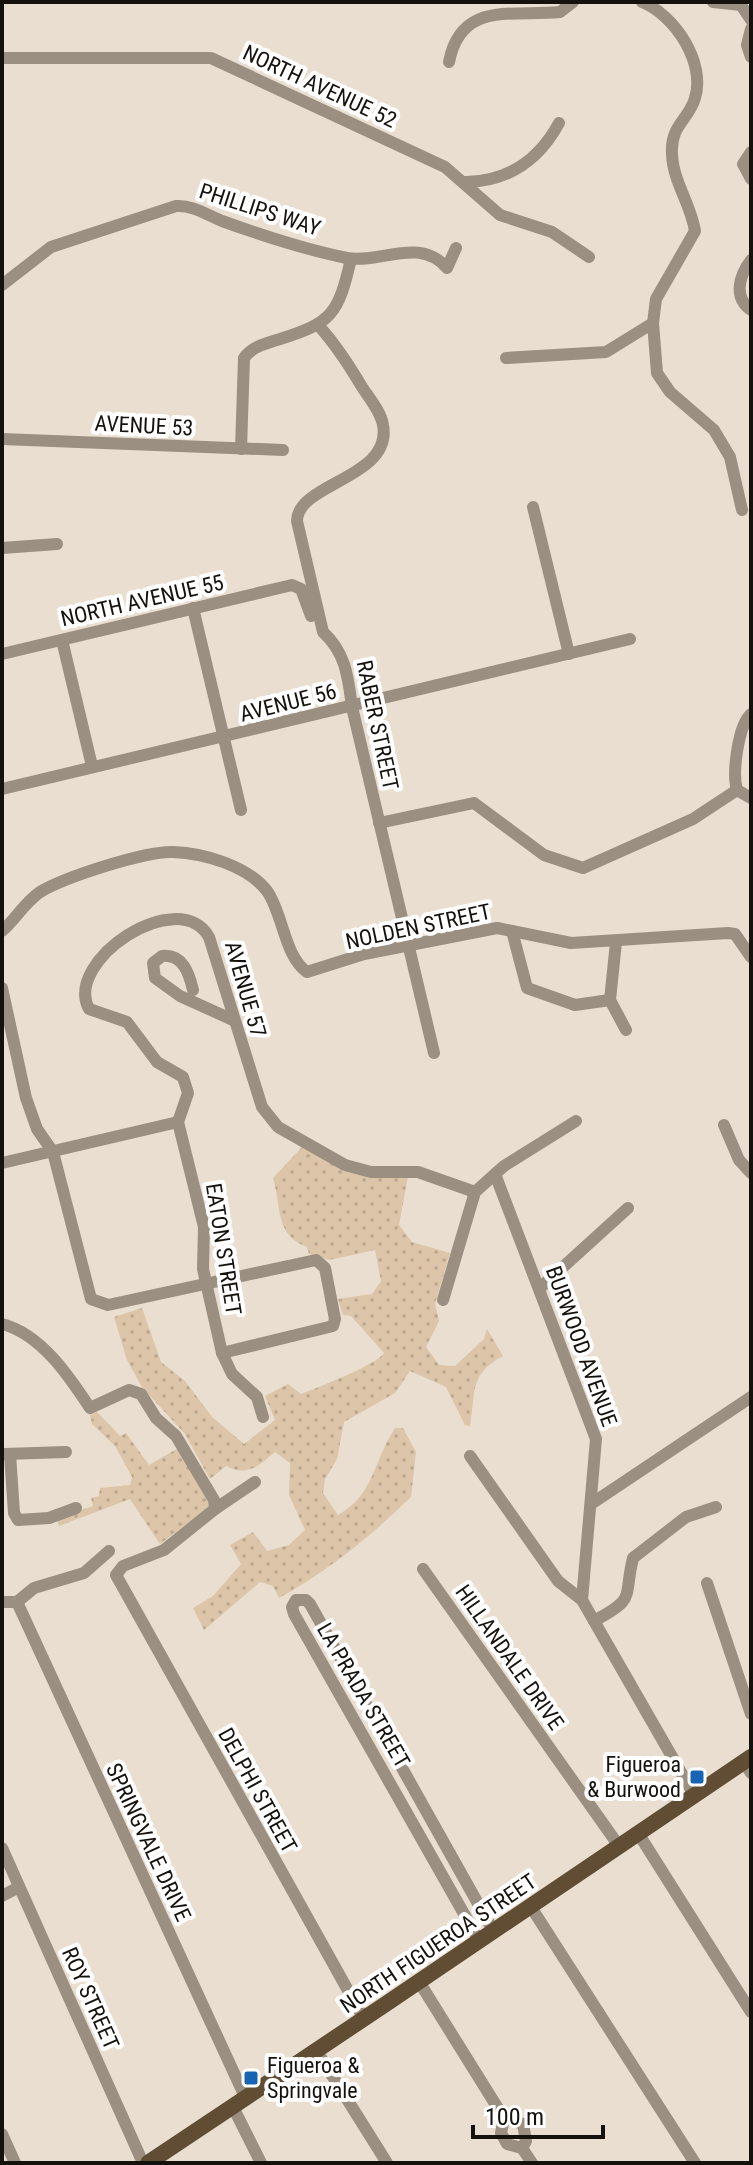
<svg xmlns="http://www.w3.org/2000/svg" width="753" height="2165" font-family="'Roboto Condensed',sans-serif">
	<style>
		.grass { fill: url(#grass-dots) }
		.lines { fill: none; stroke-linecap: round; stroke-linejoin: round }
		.minor { stroke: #9a8f81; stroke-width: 12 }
		.major { stroke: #604d34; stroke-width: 16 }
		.poi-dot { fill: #1764b3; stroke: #fff; stroke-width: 3 }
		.labels { text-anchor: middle; stroke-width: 8; stroke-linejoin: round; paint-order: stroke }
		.street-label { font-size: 22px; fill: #15110d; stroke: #fff }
		.poi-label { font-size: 22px; fill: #15110d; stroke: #fff; text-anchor: end }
	</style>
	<defs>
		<pattern id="grass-dots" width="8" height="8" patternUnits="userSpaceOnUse" patternTransform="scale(2)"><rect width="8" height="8" fill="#dcc5a8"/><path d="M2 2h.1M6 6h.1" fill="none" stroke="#bca88f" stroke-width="1.8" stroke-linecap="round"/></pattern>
	</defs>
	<rect width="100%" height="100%" fill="#e9ded0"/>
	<g class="grass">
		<path d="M303 1146 343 1167 408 1176 399 1225 412 1242 450 1253 435 1304 439 1321 426 1347 439 1365 455 1366 484 1339 487 1329 503 1356C469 1374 476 1391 470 1426L465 1425 446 1387 410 1371 395 1393 344 1422 337 1459 325 1479 323 1493 338 1515C375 1494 373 1461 395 1428H403L416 1452 411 1497C372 1535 327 1572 279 1598L273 1586 260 1582 204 1630 193 1608 213 1596 241 1564 230 1545 253 1532 267 1551 289 1545 305 1530 289 1495 290 1463 275 1452C258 1466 248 1477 226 1466L210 1479 185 1434 142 1387 127 1360 114 1317 142 1308 161 1362 185 1381 212 1417 244 1444 275 1420 265 1396 288 1384 301 1394C319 1387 376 1365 384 1353L351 1316 343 1315 338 1299 372 1294 381 1281 375 1250 329 1260 309 1254 307 1247C274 1234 282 1208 273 1178Z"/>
		<path d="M97 1412 120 1436 126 1433 149 1465 180 1447 210 1503 203 1512 160 1544 130 1499 59 1526 57 1519 93 1506 91 1498 99 1496 100 1488 130 1485 132 1477 115 1446 92 1424 90 1415Z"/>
	</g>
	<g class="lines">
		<g class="minor">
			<path d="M642 2C675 15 706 63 695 98 689 120 670 125 672 154 673 182 691 204 695 231L656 299 653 323 657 373 670 392 714 430 730 457 742 510"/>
			<path d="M713 2 741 5 751 20"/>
			<path d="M751 29 747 45 751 57"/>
			<path d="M2 58H211L445 167 500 215 552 232 589 257"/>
			<path d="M449 62C461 0 513 17 560 12L573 2"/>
			<path d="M751 152 743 164 751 179"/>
			<path d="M466 182C509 181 539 160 559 123"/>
			<path d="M751 260C739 276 733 297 751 310"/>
			<path d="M2 285 51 247 176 206C193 205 207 215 222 221 261 235 307 250 347 258 381 264 419 236 447 268L456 248"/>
			<path d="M319 326C336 345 349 365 362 387 370 399 381 412 383 425 393 478 297 483 297 521L323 632C346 653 348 677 352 707L434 1053"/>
			<path d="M506 358 606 352 653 323"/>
			<path d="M2 439 283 450"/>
			<path d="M241 449 244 358C252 347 264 344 277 340 332 323 338 315 351 259"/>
			<path d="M533 507 569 654"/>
			<path d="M2 548 57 544"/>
			<path d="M193 608 241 810"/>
			<path d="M62 640 92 766"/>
			<path d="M2 654 292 585 301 589 311 616"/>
			<path d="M2 789 630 639"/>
			<path d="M737 790C732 773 738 726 751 714"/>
			<path d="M379 823 474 803 544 855 583 868 693 819 737 790 751 798"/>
			<path d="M2 931C16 919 24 903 40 892 65 877 145 851 173 852 204 853 248 866 267 891 283 913 284 956 307 972L364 954 497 928 571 943 728 933 735 934 751 957"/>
			<path d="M512 931 527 988 575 1005 610 1000"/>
			<path d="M616 942 610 1000 626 1030"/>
			<path d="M2 988 26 1098 37 1129 53 1152 91 1299 108 1305 316 1260 325 1268 335 1319 333 1326 222 1353"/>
			<path d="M193 990C189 973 183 954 162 956L153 963 155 978 180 996 233 1020"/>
			<path d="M178 1122 188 1093 183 1077 157 1062 127 1022 89 1009C63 961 178 884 209 937L262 1107 278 1127 345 1165 371 1172H418L475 1192"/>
			<path d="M178 1122 204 1227 203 1269 222 1353 232 1374 257 1397 263 1417"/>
			<path d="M724 1125 739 1160 751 1173"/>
			<path d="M2 1163 178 1122"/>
			<path d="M495 1174 596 1439 582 1600 694 1795"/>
			<path d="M541 1287 628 1208"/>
			<path d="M443 1300 475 1192 504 1166 576 1121"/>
			<path d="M2 1324C41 1334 69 1376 90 1408L129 1390 141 1394 156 1418 176 1436 214 1500 215 1509"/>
			<path d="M5 1454 66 1452"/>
			<path d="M10 1454 14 1513 18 1520 49 1518 76 1508"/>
			<path d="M470 1456 558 1581 582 1600"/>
			<path d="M255 1482 215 1509 164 1550 123 1566 116 1575 364 2019"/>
			<path d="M591 1504 751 1397"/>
			<path d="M423 1569 619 1846"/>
			<path d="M707 1583 751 1714"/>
			<path d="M2 1602H17L34 1588 84 1573 109 1551"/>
			<path d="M17 1602 246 2099"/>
			<path d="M594 1621C637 1598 623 1599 633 1558L686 1517 716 1507"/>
			<path d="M744 1762 751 1773"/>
			<path d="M638 1833 751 2012"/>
			<path d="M2 1848 143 2163"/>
			<path d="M2 1896 19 1887"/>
			<path d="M531 1907 695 2163"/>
			<path d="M480 1942 294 1614 292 1607 296 1600H306L310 1604 494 1932"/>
			<path d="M418 1980 504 2118"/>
			<path d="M318 2053 387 2163"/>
			<path d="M233 2107 261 2163"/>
			<path d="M504 2118 523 2124 526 2141 522 2148"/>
			<path d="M504 2118 501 2133 507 2144 522 2148"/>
			<path d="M2 2134 15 2163"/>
			<path d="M522 2148 532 2163"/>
		</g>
		<path class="major" d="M148 2163C350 2029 550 1893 751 1757"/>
	</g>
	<g class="poi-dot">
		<rect x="689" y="1769" width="16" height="16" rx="4"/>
		<rect x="243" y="2070" width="16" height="16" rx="4"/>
	</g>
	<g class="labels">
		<g class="street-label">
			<text transform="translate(320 86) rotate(25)" y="8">NORTH AVENUE 52</text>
			<text transform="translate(260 209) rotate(18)" y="8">PHILLIPS WAY</text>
			<text transform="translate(144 425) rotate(3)" y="8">AVENUE 53</text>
			<text transform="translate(142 600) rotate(-13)" y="8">NORTH AVENUE 55</text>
			<text transform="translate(288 702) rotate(-14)" y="8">AVENUE 56</text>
			<text transform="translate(378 725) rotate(78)" y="8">RABER STREET</text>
			<text transform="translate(418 926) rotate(-12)" y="8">NOLDEN STREET</text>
			<text transform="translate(246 989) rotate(74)" y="8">AVENUE 57</text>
			<text transform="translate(224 1249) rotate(81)" y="8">EATON STREET</text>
			<text transform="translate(582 1346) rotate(70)" y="8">BURWOOD AVENUE</text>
			<text transform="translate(510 1657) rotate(55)" y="8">HILLANDALE DRIVE</text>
			<text transform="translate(364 1695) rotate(60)" y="8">LA PRADA STREET</text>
			<text transform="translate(258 1790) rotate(61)" y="8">DELPHI STREET</text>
			<text transform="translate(149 1842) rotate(65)" y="8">SPRINGVALE DRIVE</text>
			<text transform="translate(438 1943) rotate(-34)" y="8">NORTH FIGUEROA STREET</text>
			<text transform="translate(91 1998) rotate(66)" y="8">ROY STREET</text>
		</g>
		<g class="poi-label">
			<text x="681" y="1772">Figueroa<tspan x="681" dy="25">&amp; Burwood</tspan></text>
			<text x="267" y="2073" text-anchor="start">Figueroa &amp;<tspan x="267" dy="25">Springvale</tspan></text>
		</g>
	</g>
	<rect width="753" height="2165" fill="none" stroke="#15110d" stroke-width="8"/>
	<path d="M473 2125v12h130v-12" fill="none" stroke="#15110d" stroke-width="4"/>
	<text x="485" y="2125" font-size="24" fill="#15110d" stroke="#ffffff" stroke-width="6" paint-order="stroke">100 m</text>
</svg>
